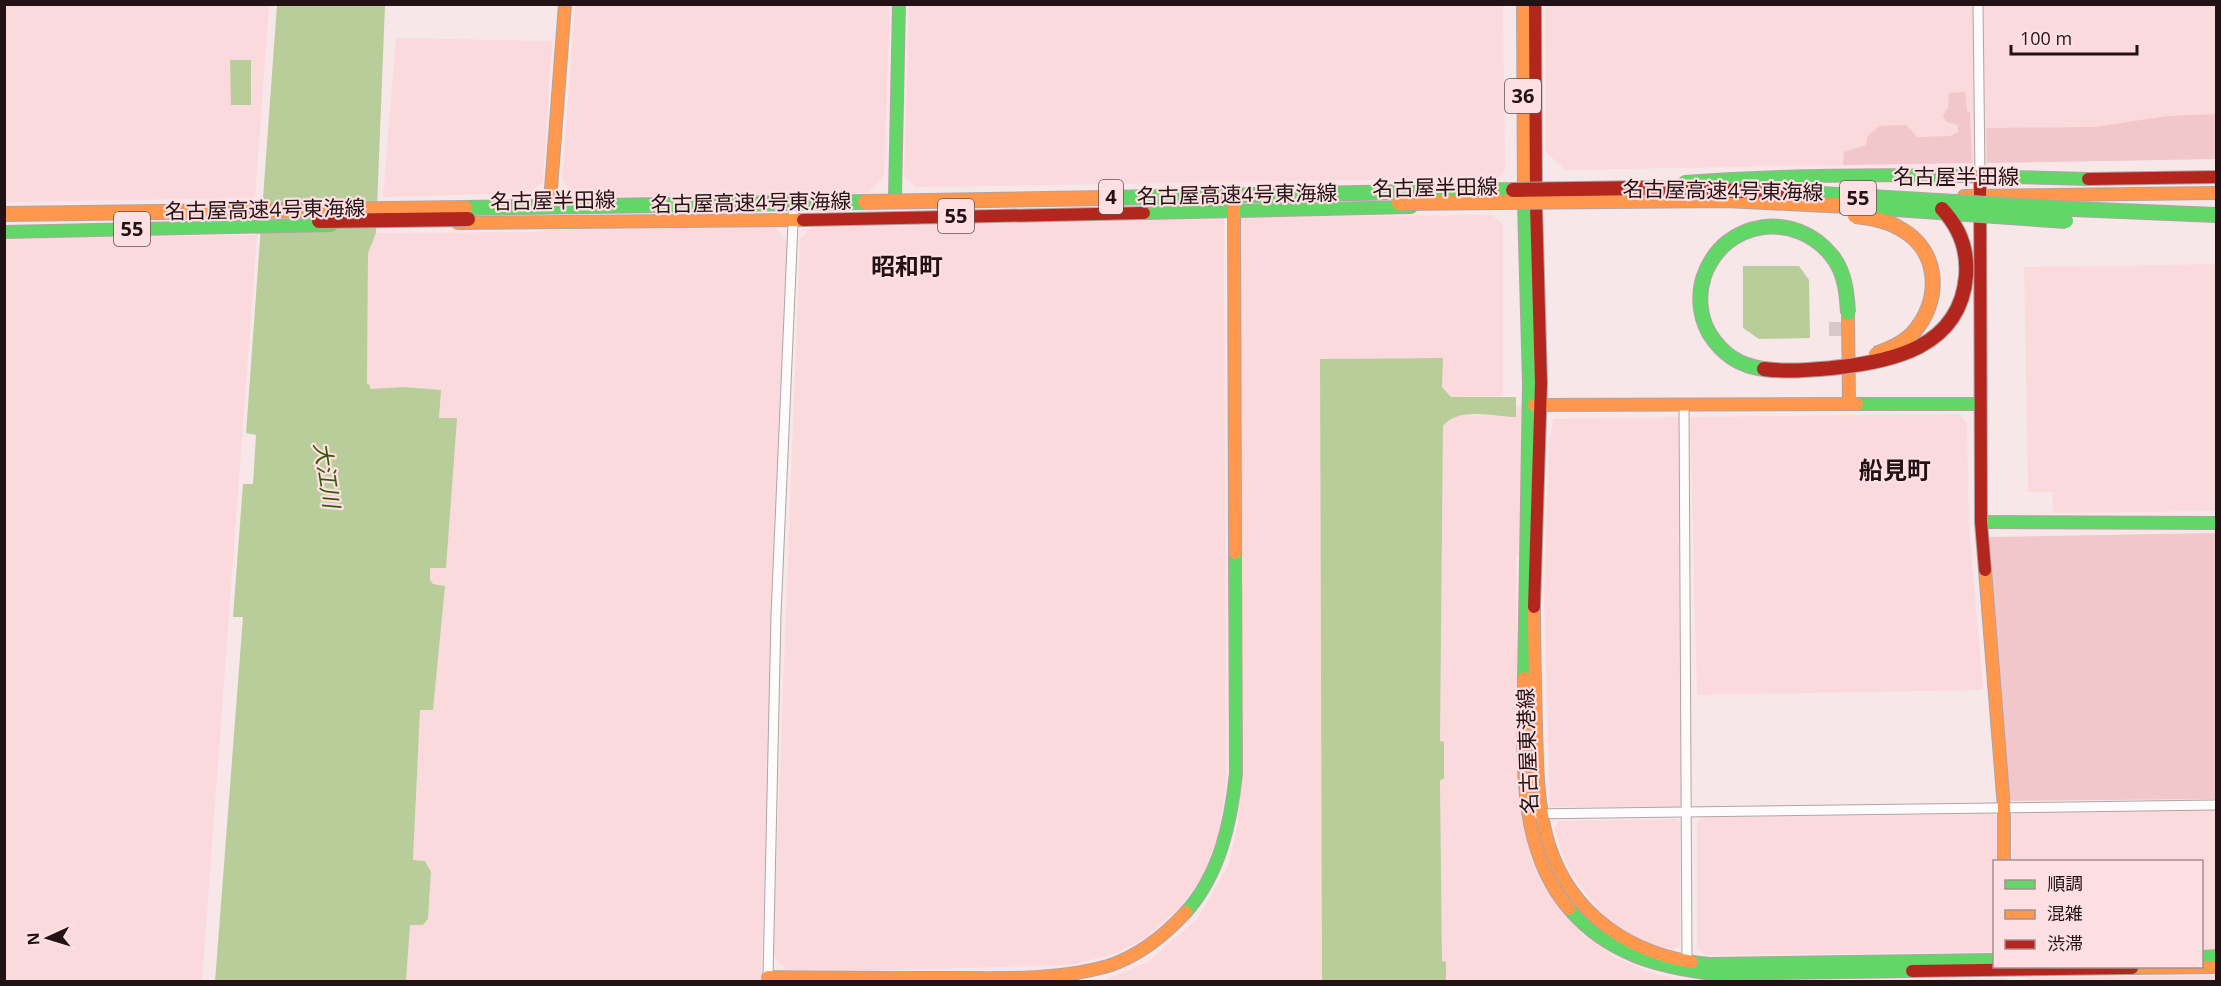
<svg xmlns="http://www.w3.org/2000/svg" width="2221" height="986" font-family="'Open Sans','Noto Sans JP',sans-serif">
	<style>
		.built { fill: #fbdade }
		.green { fill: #f2c7cc }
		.water { fill: #b8cd9a }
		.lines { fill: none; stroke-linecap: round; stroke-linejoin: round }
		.highway-tunnel { stroke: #d7c7c9; stroke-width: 16; stroke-dasharray: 16 8; stroke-linecap: butt }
		.street-casing { stroke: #b2a3a4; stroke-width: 11 }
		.fast-casing { stroke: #b2a3a4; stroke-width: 14 }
		.slow-casing { stroke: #b2a3a4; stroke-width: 14 }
		.jam-casing { stroke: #b2a3a4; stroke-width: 14 }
		.street { stroke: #fefbfc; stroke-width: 9 }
		.fast { stroke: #63d668; stroke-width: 12 }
		.slow { stroke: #ff974d; stroke-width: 12 }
		.jam { stroke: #b3261e; stroke-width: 12 }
		.fast-bridge-casing { stroke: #b2a3a4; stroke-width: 16; stroke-linecap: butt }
		.slow-bridge-casing { stroke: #b2a3a4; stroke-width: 16; stroke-linecap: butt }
		.jam-bridge-casing { stroke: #b2a3a4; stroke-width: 16; stroke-linecap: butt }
		.fast-bridge { stroke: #63d668; stroke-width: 14 }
		.slow-bridge { stroke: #ff974d; stroke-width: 14 }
		.jam-bridge { stroke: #b3261e; stroke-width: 14 }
		.labels { text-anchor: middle; stroke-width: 4.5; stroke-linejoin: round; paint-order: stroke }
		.shield { fill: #fee0e3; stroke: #655053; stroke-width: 1.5 }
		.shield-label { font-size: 20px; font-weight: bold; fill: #231215 }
		.street-label { font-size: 21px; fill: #231215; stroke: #fee0e3 }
		.water-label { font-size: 22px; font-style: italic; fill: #365602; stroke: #fee0e3 }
		.quarter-label { font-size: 24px; font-weight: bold; fill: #231215; stroke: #fee0e3 }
	</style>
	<rect width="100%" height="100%" fill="#f7e7e9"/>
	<g class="built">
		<path d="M4 5H269L255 198 5 202Z"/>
		<path d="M575 5H890L884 177 868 193 578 197 562 180Z"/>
		<path d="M909 5H1503L1505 170 1498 178 915 187 904 175Z"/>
		<path d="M1545 5H2216V159L1565 170 1546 152Z"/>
		<path d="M396 38 552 41 543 182 530 193 383 197Z"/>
		<path d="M1492 215 1503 224V396L1451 397 1442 387V358L1320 359 1322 981 1100 982 1148 962 1198 918 1228 866 1238 824 1241 217Z"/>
		<path d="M1224 217 1226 777 1220 829 1203 876 1179 908 1144 939 1114 954 1071 965 789 973 773 955 800 239 817 222Z"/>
		<path d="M771 223 787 241 761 981H406L410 925H423L428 919 431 872 413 860 420 709 433 710 445 586 433 584 430 580V568H446L456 418H439L440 390 404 387 370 389 367 384 368 253 376 233 538 232 568 226Z"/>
		<path d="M257 235 202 981H5L4 238Z"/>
		<path d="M2216 264V511L2053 513 2052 492H2028L2024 267Z"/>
		<path d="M1516 407H1526L1520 555H1516L1518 790 1530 856 1543 884 1562 912 1583 935 1616 958 1655 974 1679 979 1731 981 2007 978V981H1446V962H1442L1440 780 1444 779V742H1440L1443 426 1448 421 1459 415 1516 416Z"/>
		<path d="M1959 414 1967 423 1969 530 1983 687 1981 690 1697 695 1690 417Z"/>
		<path d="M1681 417 1684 804 1678 807H1550L1544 595 1549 445 1553 419Z"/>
		<path d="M2216 810V949H2202V862L2012 861 2011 816 2015 813Z"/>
		<path d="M1995 814 1999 819V861L1994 862V952L1706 955 1697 948V822L1703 817Z"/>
		<path d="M1676 819 1680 822V945L1673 950 1651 944 1635 937 1618 926 1599 910 1572 875 1562 854 1555 829 1558 821Z"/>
		<path d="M2210 975 2216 976V981H2026V978Z"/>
	</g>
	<g class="green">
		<path d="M1965 92 1967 111 1970 112 1972 163 1843 165 1844 152 1866 145 1867 137 1879 126 1907 125 1917 137 1950 136 1958 132V125L1946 122 1943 115 1948 108 1949 93Z"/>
		<path d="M2216 114V159L1987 163 1986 128 2095 127 2167 116Z"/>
		<path d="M2216 533V799L2012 801 2008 797 1988 537Z"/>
	</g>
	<g class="water">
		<path d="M277 5H385L376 233 368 253 367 384 370 385V389L404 387 441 390 439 418H457L446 568H430V580L433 584 445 586 433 710H420L413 860 425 861 431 872 428 919 423 925H410L406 981 215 982 243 617H233L243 484H253L256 435 246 433Z"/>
		<path d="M230 60H251V105H231Z"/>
		<path d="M1743 266H1799L1809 280 1810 338 1759 339 1743 328Z"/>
		<path d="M1443 358 1442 387 1451 397H1516V417C1494 417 1459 406 1443 426L1440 741 1444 742V779L1440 780 1442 961 1446 962V981H1322L1320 359Z"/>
	</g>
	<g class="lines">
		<path class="highway-tunnel" d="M1837 322V336"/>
		<defs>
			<g id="street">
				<path d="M1978 4 1980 176"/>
				<path d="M1684 405 1687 962"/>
				<path d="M1528 814 2216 805"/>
				<path d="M768 977 776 615 794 200"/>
			</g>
			<g id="fast">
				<path d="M1685 182C1819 172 1954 175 2088 179"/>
				<path d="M895 196 899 4"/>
				<path d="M1524 205 1529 384 1524 678"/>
				<path d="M1144 213 1411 207"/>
				<path d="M4 232 331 225"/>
				<path d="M1857 404H1980"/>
				<path d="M1981 522 2216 523"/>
				<path d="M1569 909C1607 954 1659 968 1716 974L1912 971"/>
				<path d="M1186 912C1220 874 1231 822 1236 773L1235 553"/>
				<path d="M2202 957 2216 956"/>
				<path d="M1692 962 1709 964 1994 960"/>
			</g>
			<g id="slow">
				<path d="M1523 4 1524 200"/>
				<path d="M1964 196 2216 193"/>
				<path d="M550 202 565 4"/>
				<path d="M1234 204 1235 553"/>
				<path d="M458 223 803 220"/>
				<path d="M1848 313 1849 404"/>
				<path d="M1534 405 1857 404"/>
				<path d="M1985 570 2004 808V862"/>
				<path d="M1534 607C1534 647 1535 686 1536 726 1537 761 1537 796 1545 830 1562 904 1619 950 1692 962"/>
				<path d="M1524 678C1524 754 1515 846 1569 909"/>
				<path d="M2132 968 2216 967"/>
				<path d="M768 977C827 978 886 978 946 978 1000 978 1055 981 1108 966 1139 956 1165 935 1186 912"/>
			</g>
			<g id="jam">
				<path d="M1535 4 1536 199"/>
				<path d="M1980 176 1981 522 1985 570"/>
				<path d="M2088 179 2216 177"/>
				<path d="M803 220 1144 213"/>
				<path d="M1534 607 1541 383 1536 205"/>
				<path d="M1912 971 2132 968"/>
			</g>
		</defs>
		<use href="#street" class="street-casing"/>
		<use href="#fast" class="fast-casing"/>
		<use href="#slow" class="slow-casing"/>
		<use href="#jam" class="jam-casing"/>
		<use href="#street" class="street"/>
		<use href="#fast" class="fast"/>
		<use href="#slow" class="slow"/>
		<use href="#jam" class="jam"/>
		<defs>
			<g id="fast-bridge">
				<path d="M1805 193 2073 209 2216 215"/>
				<path d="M1105 198 1513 190"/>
				<path d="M1867 207 2066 221"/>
				<path d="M465 208 865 202"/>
				<path d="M1764 369C1739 366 1722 354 1709 333 1699 315 1698 294 1704 276 1724 219 1796 210 1832 256 1845 272 1847 294 1848 313"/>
			</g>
			<g id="slow-bridge">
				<path d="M865 202 1105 198"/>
				<path d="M1399 203 1725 200 1867 207"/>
				<path d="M4 214 465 208"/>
				<path d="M1855 216C1870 218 1886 220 1899 228 1941 250 1942 302 1912 334 1902 344 1889 349 1876 354"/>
			</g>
			<g id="jam-bridge">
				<path d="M1513 190 1644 188 1805 193"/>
				<path d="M319 221 468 219"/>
				<path d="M1764 369C1787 372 1809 370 1832 368 1891 362 1960 348 1966 276 1968 250 1960 228 1942 209"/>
			</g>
		</defs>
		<use href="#fast-bridge" class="fast-bridge-casing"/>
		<use href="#slow-bridge" class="slow-bridge-casing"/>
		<use href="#jam-bridge" class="jam-bridge-casing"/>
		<use href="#fast-bridge" class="fast-bridge"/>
		<use href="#slow-bridge" class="slow-bridge"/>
		<use href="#jam-bridge" class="jam-bridge"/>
	</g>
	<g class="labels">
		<g class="shield">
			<rect x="1505" y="79" width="36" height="34" rx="4.5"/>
			<rect x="1099" y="180" width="24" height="34" rx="4.5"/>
			<rect x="1840" y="181" width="36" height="34" rx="4.5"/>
			<rect x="938" y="199" width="36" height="34" rx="4.5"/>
			<rect x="114" y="212" width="36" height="34" rx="4.5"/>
		</g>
		<g class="shield-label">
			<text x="1523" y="103">36</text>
			<text x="1111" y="204">4</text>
			<text x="1858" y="205">55</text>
			<text x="956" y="223">55</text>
			<text x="132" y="236">55</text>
		</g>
		<g class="street-label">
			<text x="1956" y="184">名古屋半田線</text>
			<text transform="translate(1435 188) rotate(-1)" y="7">名古屋半田線</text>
			<text transform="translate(1723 191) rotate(1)" y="7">名古屋高速4号東海線</text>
			<text transform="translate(1237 195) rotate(-1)" y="7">名古屋高速4号東海線</text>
			<text transform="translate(553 201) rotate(-1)" y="7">名古屋半田線</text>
			<text transform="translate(751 203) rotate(-1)" y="7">名古屋高速4号東海線</text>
			<text transform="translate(265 210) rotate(-1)" y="7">名古屋高速4号東海線</text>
			<text transform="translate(1528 751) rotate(-92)" y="7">名古屋東港線</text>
		</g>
		<g class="water-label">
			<text transform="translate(327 475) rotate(81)" y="8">大江川</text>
		</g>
		<g class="quarter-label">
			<text x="907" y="275">昭和町</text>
			<text x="1895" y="479">船見町</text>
		</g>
	</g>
	<rect width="2221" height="986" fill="none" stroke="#231215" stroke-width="12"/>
	<rect x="1993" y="860" width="210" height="108" fill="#fee0e3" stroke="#a68e91" stroke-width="1.5"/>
	<rect x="2005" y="880" width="30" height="9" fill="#63d668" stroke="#a68e91" stroke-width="1.5"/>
	<text x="2047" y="890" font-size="18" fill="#231215">順調</text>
	<rect x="2005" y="910" width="30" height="9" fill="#ff974d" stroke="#a68e91" stroke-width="1.5"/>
	<text x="2047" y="920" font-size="18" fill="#231215">混雑</text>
	<rect x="2005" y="940" width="30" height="9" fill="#b3261e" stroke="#a68e91" stroke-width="1.5"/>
	<text x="2047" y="950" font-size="18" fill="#231215">渋滞</text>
	<g transform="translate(48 938) rotate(266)" stroke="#fee0e3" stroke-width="4.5" paint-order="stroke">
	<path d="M0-4.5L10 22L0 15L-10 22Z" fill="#231215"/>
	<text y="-9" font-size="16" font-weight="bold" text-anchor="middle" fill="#231215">N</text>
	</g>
	<path d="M2011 45v9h126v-9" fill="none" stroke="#231215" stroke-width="3"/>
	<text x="2020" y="45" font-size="18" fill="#231215" stroke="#fee0e3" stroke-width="4.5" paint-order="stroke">100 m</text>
</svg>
